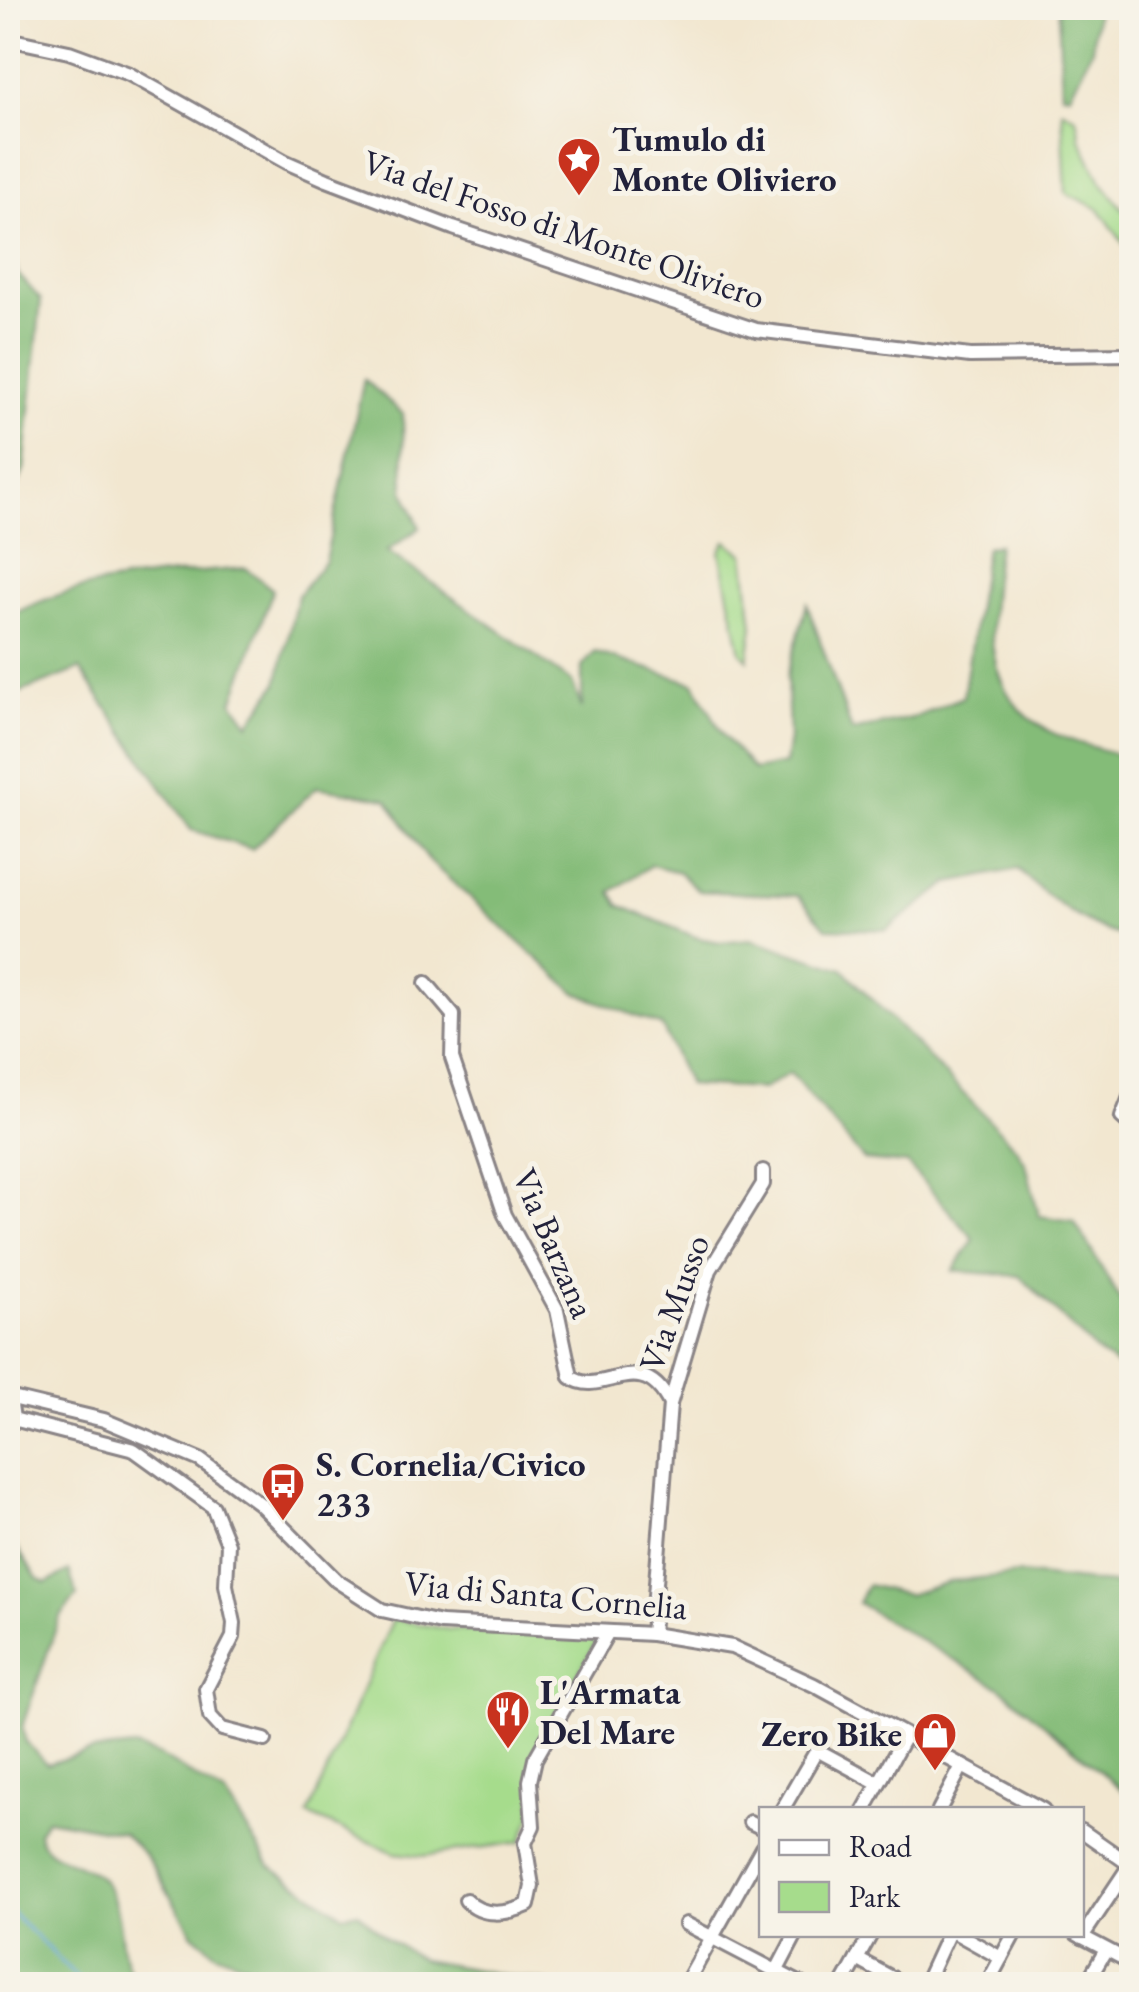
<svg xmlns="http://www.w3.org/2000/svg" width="1139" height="1992" font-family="'EB Garamond',serif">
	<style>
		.green { fill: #a6dc8c; stroke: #647f64; stroke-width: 2.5 }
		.forest { fill: #84bc78; stroke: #536f5a; stroke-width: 2.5 }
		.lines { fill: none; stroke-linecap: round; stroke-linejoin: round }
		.stream { stroke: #68a7db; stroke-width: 2.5 }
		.minor-casing { stroke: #8a8486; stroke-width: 18 }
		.minor { stroke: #fff; stroke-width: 12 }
		.labels { text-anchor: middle; stroke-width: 10; stroke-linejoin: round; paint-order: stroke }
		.poi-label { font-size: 35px; font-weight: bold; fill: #22223b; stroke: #f7f3e8; text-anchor: start }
		.street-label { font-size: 35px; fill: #22223b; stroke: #f7f3e8 }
	</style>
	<rect width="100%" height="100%" fill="#f7f3e8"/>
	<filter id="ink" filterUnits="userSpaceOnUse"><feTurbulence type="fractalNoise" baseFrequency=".01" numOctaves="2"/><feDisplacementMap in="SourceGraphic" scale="20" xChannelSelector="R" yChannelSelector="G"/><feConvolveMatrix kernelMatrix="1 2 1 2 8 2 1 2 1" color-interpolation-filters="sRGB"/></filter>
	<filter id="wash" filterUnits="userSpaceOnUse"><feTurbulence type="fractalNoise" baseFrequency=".0048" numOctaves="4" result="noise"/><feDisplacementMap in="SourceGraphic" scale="40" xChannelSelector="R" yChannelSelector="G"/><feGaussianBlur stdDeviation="2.25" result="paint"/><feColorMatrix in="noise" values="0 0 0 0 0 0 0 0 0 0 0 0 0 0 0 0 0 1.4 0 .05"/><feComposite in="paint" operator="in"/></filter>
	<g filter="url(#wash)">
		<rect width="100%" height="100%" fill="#f2e7d0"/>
		<g class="green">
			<path d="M1062 110 1076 117 1080 138 1101 182 1131 219V254L1099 209 1066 193Z"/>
			<path d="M726 541 744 554 753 626 748 660 741 653 720 552Z"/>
			<path d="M393 1619 446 1629 599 1637 537 1748 532 1814 521 1842 422 1856 395 1853 308 1815Z"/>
		</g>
		<g class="forest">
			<path d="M1058 8H1097L1092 49 1070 95 1062 94Z"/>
			<path d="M8 217 17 273 41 300 24 470 8 510Z"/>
			<path d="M364 379 403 414 404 491 420 528 387 551 572 682 582 708V667L595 652 694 683 724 736 754 770 785 764 789 738 787 676 807 604 852 731 916 717 963 697 986 547 998 544C990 612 975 694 1051 732 1077 745 1105 748 1131 761V937C1091 932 1046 897 1018 869L949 883 886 930 826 928 798 896 699 891 679 872 651 865 611 892 619 905 698 938 720 942 751 939 843 969 1017 1149 1026 1164 1039 1216 1074 1221 1131 1318V1375L1098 1353 1020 1276 953 1271 974 1239 907 1164 864 1160 790 1073 763 1089 688 1085 662 1026 576 993 428 860 387 799 317 787 252 849 191 830 80 669 8 697V617C81 576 164 576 246 568L273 590 233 702 249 724 277 684 298 595 325 561Z"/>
			<path d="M8 1548H17L37 1578 47 1583 69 1571 77 1595 59 1619 22 1727 26 1742 47 1764 92 1751 135 1747 160 1756 226 1796 270 1866 343 1915 358 1912 385 1937 422 1960 555 1984H299L216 1953 193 1934 146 1856 123 1833 47 1819 38 1832C41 1861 87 1860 104 1882 127 1911 114 1955 137 1984H8Z"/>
			<path d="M1018 1574 1131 1586V1797L1001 1688 858 1603 867 1585 908 1595 951 1581Z"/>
		</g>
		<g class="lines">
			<path class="stream" d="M8 1909 84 1984"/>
		</g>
	</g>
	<g filter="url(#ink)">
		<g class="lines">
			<defs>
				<g id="minor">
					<path d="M8 39 69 52 129 74 286 162 327 180 453 228 756 330 970 356 1132 354"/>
					<path d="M426 983 453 1015 452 1058 505 1215 557 1310 571 1377C601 1400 641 1345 670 1404L652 1634"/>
					<path d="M1132 1092 1122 1117 1132 1126"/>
					<path d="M8 1397 104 1420 200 1460 259 1503 337 1581 382 1610 441 1623 652 1634 732 1647 814 1685 1043 1810"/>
					<path d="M10 1398 13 1419 134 1450 213 1507 228 1544 226 1585 234 1623 233 1637 206 1689 210 1716 222 1729 265 1740"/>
					<path d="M670 1404 710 1270 763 1184V1171"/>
					<path d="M782 1810 817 1750 878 1783"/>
					<path d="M864 1810 905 1736"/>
					<path d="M939 1810 962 1766"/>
					<path d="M750 1822 762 1828"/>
					<path d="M1082 1831 1132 1866"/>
					<path d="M466 1900C482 1918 508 1914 528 1905L532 1886 525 1843 533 1826 530 1781 535 1759 608 1632"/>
					<path d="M686 1924 801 1984"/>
					<path d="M958 1934 1001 1958"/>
					<path d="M1077 1934 1132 1963"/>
					<path d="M1082 1937 1130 1865"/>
					<path d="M857 1959 903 1984"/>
					<path d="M776 1972 796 1934"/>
					<path d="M688 1980 762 1848"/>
					<path d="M843 1984 871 1934"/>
					<path d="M925 1984 948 1934"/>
					<path d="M987 1984 1014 1934"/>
					<path d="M1086 1984 1106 1950"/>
				</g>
			</defs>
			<use href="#minor" class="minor-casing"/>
			<use href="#minor" class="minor"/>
		</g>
	</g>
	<defs>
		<symbol id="sight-pin" viewBox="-11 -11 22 30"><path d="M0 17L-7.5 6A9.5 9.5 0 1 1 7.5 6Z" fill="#c8321e" stroke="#f7f3e8"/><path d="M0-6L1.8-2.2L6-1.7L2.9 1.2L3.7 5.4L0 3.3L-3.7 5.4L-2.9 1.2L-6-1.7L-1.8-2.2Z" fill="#fff"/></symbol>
		<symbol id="bus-pin" viewBox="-11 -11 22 30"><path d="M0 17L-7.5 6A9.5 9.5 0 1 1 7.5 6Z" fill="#c8321e" stroke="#f7f3e8"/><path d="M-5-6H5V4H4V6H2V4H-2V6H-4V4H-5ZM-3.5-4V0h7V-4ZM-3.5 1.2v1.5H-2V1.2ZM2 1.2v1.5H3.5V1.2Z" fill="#fff"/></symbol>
		<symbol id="restaurant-pin" viewBox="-11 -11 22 30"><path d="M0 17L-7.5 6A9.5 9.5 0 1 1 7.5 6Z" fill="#c8321e" stroke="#f7f3e8"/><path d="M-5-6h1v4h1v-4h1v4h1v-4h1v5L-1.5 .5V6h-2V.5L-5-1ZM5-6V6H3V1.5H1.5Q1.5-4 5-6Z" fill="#fff"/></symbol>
		<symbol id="shop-pin" viewBox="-11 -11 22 30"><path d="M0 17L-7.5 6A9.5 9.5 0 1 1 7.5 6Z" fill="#c8321e" stroke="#f7f3e8"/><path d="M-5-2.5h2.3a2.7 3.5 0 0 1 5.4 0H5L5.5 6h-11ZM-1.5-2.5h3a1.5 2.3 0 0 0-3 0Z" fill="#fff"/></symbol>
	</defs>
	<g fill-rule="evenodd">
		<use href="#sight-pin" x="554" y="134" width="50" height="68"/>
		<use href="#bus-pin" x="258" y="1459" width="50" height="68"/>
		<use href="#restaurant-pin" x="483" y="1687" width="50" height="68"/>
		<use href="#shop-pin" x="910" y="1709" width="50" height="68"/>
	</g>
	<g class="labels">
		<g class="poi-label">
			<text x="612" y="151">Tumulo di<tspan x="612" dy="40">Monte Oliviero</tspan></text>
			<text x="316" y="1476">S. Cornelia/Civico<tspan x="316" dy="40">233</tspan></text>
			<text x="540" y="1704">L'Armata<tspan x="540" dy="40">Del Mare</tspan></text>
			<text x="902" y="1746" text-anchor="end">Zero Bike</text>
		</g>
		<g class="street-label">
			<text transform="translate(564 229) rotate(19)" y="12">Via del Fosso di Monte Oliviero</text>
			<text transform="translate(554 1243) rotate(67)" y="12">Via Barzana</text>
			<text transform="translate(674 1303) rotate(-70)" y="12">Via Musso</text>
			<text transform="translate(546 1595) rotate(5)" y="12">Via di Santa Cornelia</text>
		</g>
	</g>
	<rect width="1139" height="1992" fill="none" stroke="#f7f3e8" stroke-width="40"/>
	<rect x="759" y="1807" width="325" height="130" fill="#f7f3e8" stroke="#a29fa3" stroke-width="2.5"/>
	<rect x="779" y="1840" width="50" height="15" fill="#ffffff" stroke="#a29fa3" stroke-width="2.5"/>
	<text x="849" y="1857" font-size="30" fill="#22223b">Road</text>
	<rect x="779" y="1882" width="50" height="30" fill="#a6dc8c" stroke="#a29fa3" stroke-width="2.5"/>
	<text x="849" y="1907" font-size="30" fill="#22223b">Park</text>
</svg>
